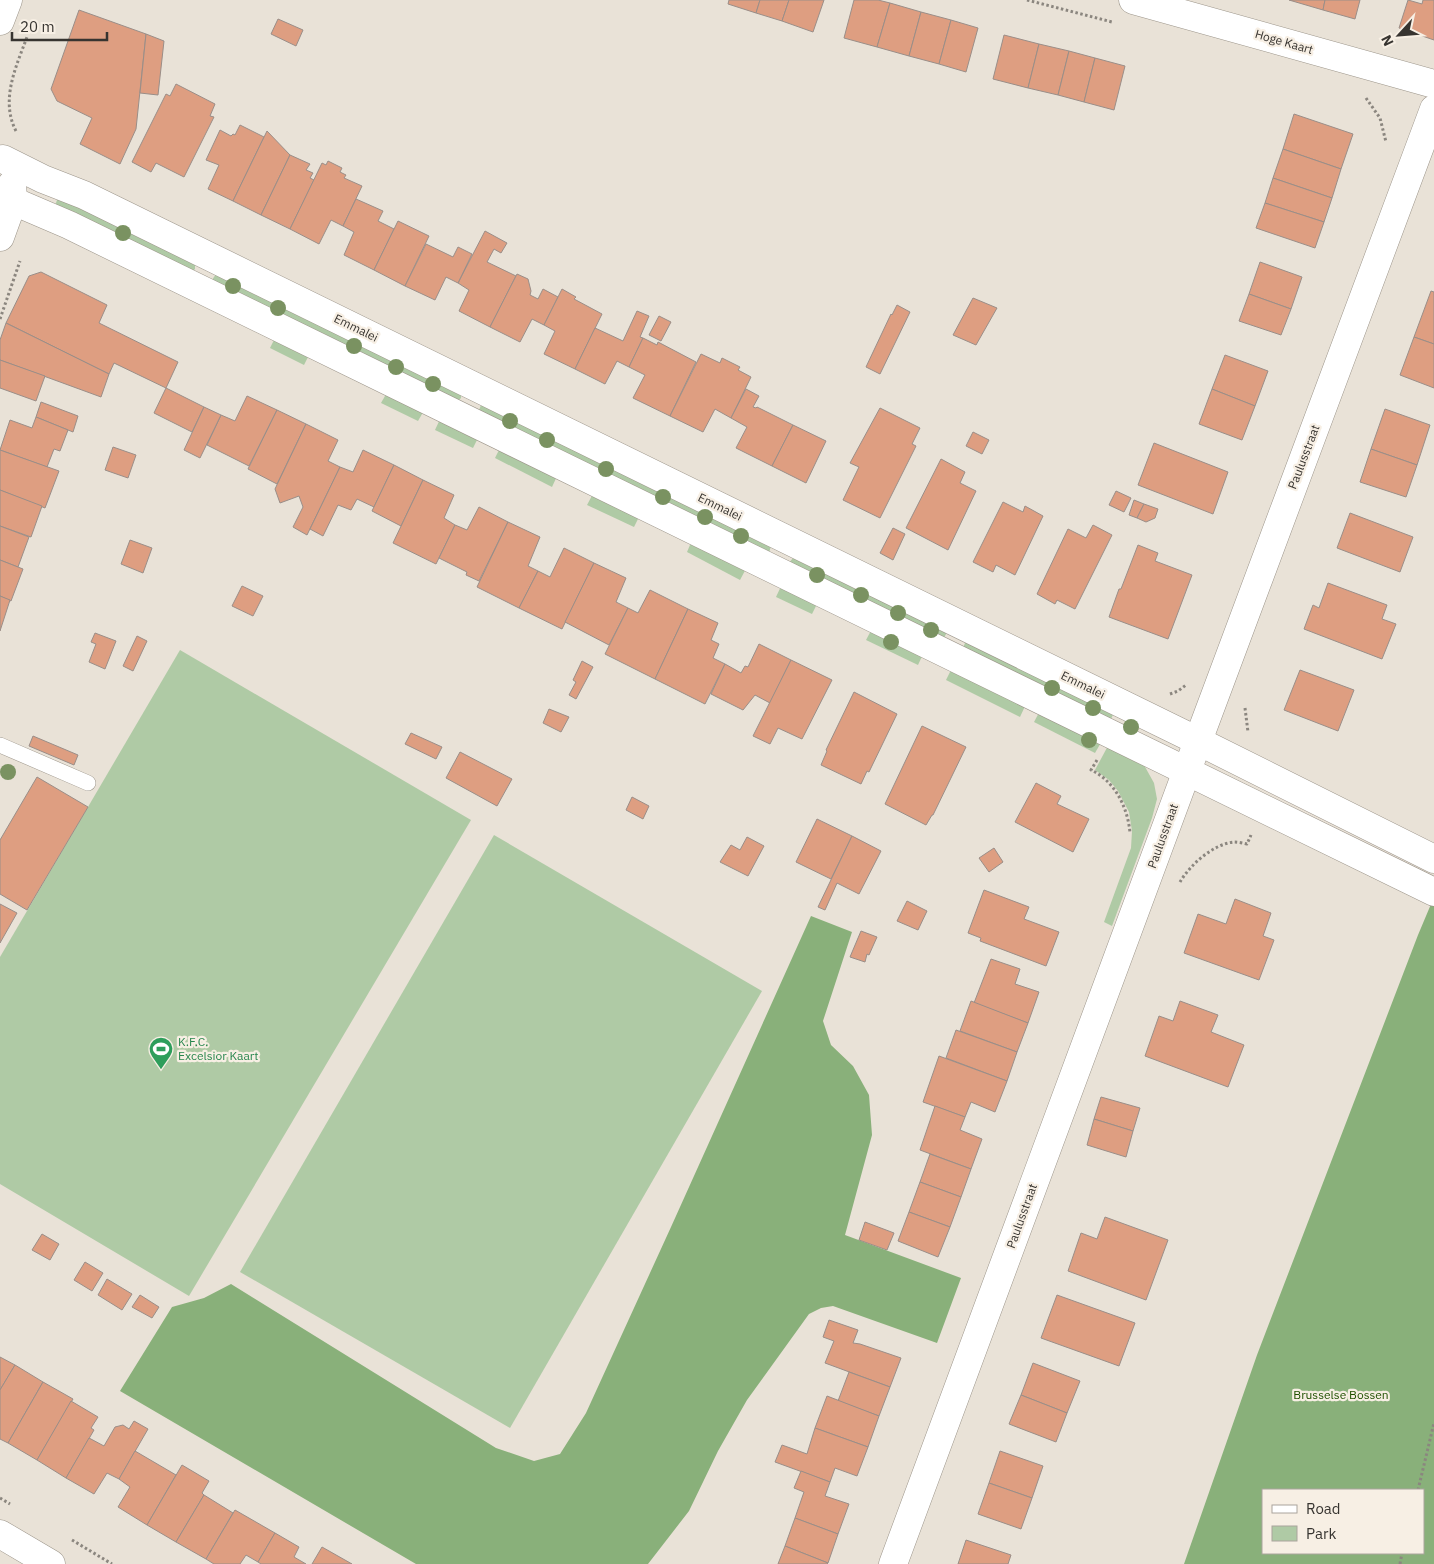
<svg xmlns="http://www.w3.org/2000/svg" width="1434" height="1564" font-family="'IBM Plex Sans',sans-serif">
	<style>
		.green { fill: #afcaa5 }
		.forest { fill: #89b07a; fill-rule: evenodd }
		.building { fill: #de9e81; stroke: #9a8e88 }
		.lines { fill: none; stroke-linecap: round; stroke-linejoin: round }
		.lane-casing { stroke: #9c958a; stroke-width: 16 }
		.street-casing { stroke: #9c958a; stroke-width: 29 }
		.path { stroke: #8b867f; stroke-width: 3; stroke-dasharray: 2.5 2.5; stroke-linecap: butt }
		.lane { stroke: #fff; stroke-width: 15 }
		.street { stroke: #fff; stroke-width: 28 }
		.tree { fill: #7a9261 }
		.labels { text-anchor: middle; stroke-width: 4.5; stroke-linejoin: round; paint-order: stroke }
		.street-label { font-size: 12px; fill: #373430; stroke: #f7efe4 }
		.leisure-label { font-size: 12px; fill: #27864d; stroke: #f7efe4; text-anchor: start }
		.park-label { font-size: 12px; fill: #1f5000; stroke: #f7efe4 }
	</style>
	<rect width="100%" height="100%" fill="#e9e2d7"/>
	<g class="green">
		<path d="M59 198 195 262V269L193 271 55 206 57 200Z"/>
		<path d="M216 274 461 394V398L456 403 212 280Z"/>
		<path d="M277 334 311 351 304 365 270 348Z"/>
		<path d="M389 389 426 407 418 421 381 403Z"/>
		<path d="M486 404 771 546 769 553 478 413 481 405Z"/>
		<path d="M442 415 480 434 473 448 435 430Z"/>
		<path d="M502 444 559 472 552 487 495 458Z"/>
		<path d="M595 490 641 513 634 527 587 505Z"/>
		<path d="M693 538 748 565 740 580 687 552Z"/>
		<path d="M793 558 945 629 946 634 944 638 789 563Z"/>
		<path d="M783 582 819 600 812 614 776 597Z"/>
		<path d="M873 627 924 652 918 665 866 640Z"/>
		<path d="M969 641 1115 710 1108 726 963 648 965 643Z"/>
		<path d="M180 650 471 820 189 1296 0 1184V957Z"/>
		<path d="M953 666 1027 702 1020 717 946 680Z"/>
		<path d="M1041 709 1103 739 1095 753 1034 722Z"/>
		<path d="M1109 744 1144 765 1154 783 1157 799 1152 818 1112 926 1104 922 1131 848 1132 831 1129 812 1118 791 1109 780 1095 770Z"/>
		<path d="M494 835 762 991 510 1428 240 1272Z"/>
	</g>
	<g class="forest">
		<path d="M1434 897V1564H1184L1257 1355 1418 935ZM1263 1490H1423V1553H1263Z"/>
		<path d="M811 916 852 932 823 1021 831 1045 853 1066 869 1095 872 1135 845 1235 961 1278 937 1343 833 1306 821 1308 809 1314 747 1400 718 1451 689 1511 648 1564H416L120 1391 172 1307 204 1298 231 1284 496 1448 534 1461 560 1454 586 1413 671 1227Z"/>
	</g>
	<g class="building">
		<path d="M729 0H760L756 13 728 4Z"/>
		<path d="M760 0H789L782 21 756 13Z"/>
		<path d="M789 0H824L813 32 782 21Z"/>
		<path d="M854 0H878L890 3 877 47 844 38Z"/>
		<path d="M1289 0H1325L1323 10Z"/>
		<path d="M1325 0H1360L1355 19 1323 10Z"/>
		<path d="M1408 0 1422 4 1423 0H1434V40L1399 28Z"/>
		<path d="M890 3 921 12 909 56 877 47Z"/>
		<path d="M79 10 146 34 136 129 120 164 80 144 92 118 57 101 51 89Z"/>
		<path d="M921 12 951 20 939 64 909 56Z"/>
		<path d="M278 19 303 30 296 46 271 34Z"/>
		<path d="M951 20 978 28 966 72 939 64Z"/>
		<path d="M146 34 164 41 158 95 140 93Z"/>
		<path d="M1004 35 1039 44 1028 88 993 79Z"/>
		<path d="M1039 44 1069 51 1058 95 1028 88Z"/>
		<path d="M1069 51 1095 58 1084 102 1058 95Z"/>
		<path d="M1095 58 1125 66 1114 110 1084 102Z"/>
		<path d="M176 84 215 104 210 116 214 117 184 177 156 163 151 172 132 162 166 94 170 96Z"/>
		<path d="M1294 114 1353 134 1341 169 1283 149Z"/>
		<path d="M240 125 264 137 233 201 208 189 219 165 206 160 220 130 231 136 233 134 235 135Z"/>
		<path d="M267 131 290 155 261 215 233 201Z"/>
		<path d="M1283 149 1341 169 1332 198 1273 178Z"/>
		<path d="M290 155 310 164 306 170 313 173 310 178 314 180 290 229 261 215Z"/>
		<path d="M328 161 342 168 340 172 346 175 344 178 362 186 343 226 331 220 319 244 290 229 322 163 326 165Z"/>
		<path d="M1273 178 1332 198 1324 222 1265 203Z"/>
		<path d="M356 199 383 211 378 221 394 229 374 270 344 255 354 232 343 226Z"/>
		<path d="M1265 203 1324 222 1315 248 1256 228Z"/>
		<path d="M398 221 429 236 405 286 374 270Z"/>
		<path d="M485 231 507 243 501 253 494 249 487 262 516 276 490 327 459 311 469 290 458 283Z"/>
		<path d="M426 244 453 257 458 247 472 254 458 283 446 277 435 300 405 286Z"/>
		<path d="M1260 262 1302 277 1291 309 1249 294Z"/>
		<path d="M41 272 107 305 99 323 178 362 166 388 114 363 109 374 6 323 29 276Z"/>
		<path d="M517 274 528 279 531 291 530 295 538 299 543 289 558 297 544 325 532 319 520 342 490 327Z"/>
		<path d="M562 289 576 297 574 299 602 314 575 369 544 354 555 331 544 325Z"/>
		<path d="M1431 291 1434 292V344L1414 337Z"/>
		<path d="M1249 294 1291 309 1281 335 1239 321Z"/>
		<path d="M973 298 997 308 976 345 953 335Z"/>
		<path d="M897 305 910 312 880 374 866 367 891 314 892 315Z"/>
		<path d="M637 311 649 316 640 337 643 338 629 367 617 361 605 384 575 369 595 328 623 341Z"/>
		<path d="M659 316 671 322 661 341 649 335Z"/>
		<path d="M6 323 109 374 101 397 0 360V340Z"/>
		<path d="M1414 337 1434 344V388L1400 375Z"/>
		<path d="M643 338 657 345 658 342 696 362 670 416 633 398 645 375 629 367Z"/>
		<path d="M701 354 720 363 722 358 740 367 738 370 751 377 731 418 715 409 703 432 670 416Z"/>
		<path d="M1225 355 1268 371 1255 406 1212 389Z"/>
		<path d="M0 360 45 376 36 401 0 388Z"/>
		<path d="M166 388 204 407 192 432 154 413Z"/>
		<path d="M746 389 759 396 753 407 756 408 757 407 793 425 772 466 736 448 747 427 731 418Z"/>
		<path d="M1212 389 1255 406 1242 440 1199 424Z"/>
		<path d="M247 396 277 410 249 466 207 445 221 415 235 421Z"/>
		<path d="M41 402 78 416 73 432 36 417Z"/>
		<path d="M204 407 221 415 200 458 184 450Z"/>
		<path d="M880 408 920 428 912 444 916 446 880 518 843 500 859 467 850 463Z"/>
		<path d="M1385 409 1430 425 1417 465 1371 449Z"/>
		<path d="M277 410 306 424 277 484 248 469Z"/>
		<path d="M36 417 68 430 60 451 54 449 47 467 0 450 10 420 32 428Z"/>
		<path d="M306 424 338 440 328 461 340 467 307 535 293 527 303 507 299 496 280 503 275 489Z"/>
		<path d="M793 425 826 441 806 483 772 466Z"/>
		<path d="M973 432 989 440 982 454 966 446Z"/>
		<path d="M1154 443 1228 472 1213 514 1138 485Z"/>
		<path d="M113 447 136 455 128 478 105 470Z"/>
		<path d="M1371 449 1417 465 1406 497 1360 482Z"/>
		<path d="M0 450 59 471 45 508 0 490Z"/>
		<path d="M363 450 394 465 374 507 357 499 351 510 338 505 323 536 310 529 340 467 353 472Z"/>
		<path d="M941 459 965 472 960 483 976 491 948 550 906 528Z"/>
		<path d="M394 465 423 480 401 526 372 511Z"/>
		<path d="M423 480 454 495 444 518 455 525 436 564 393 543Z"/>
		<path d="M0 490 42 506 31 537 0 526Z"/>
		<path d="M1116 491 1131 498 1124 512 1109 505Z"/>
		<path d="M1134 500 1144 504 1137 518 1129 515Z"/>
		<path d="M1003 502 1023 512 1025 506 1043 516 1015 575 996 565 993 572 973 562Z"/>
		<path d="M1144 504 1158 509 1155 518 1146 522 1137 518Z"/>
		<path d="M479 507 508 522 479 581 466 575 467 572 439 558 455 525 467 530Z"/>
		<path d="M1350 513 1413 537 1400 572 1337 548Z"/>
		<path d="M508 522 540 537 528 566 538 571 519 608 477 587Z"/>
		<path d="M1093 525 1112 535 1075 609 1057 600 1055 604 1037 594 1068 529 1086 538Z"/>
		<path d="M0 526 29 537 18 567 0 560Z"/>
		<path d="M893 528 905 534 893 560 880 553Z"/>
		<path d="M130 540 152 548 143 573 121 564Z"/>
		<path d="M1138 545 1158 553 1155 561 1192 575 1168 639 1109 617 1119 589H1121Z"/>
		<path d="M564 548 594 563 562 629 519 608 538 571 550 577Z"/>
		<path d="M0 560 23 569 11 601 0 596Z"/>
		<path d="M594 563 626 578 616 602 628 608 609 645 565 622Z"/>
		<path d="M1328 583 1387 605 1382 619 1396 624 1382 659 1304 629 1313 605 1319 608Z"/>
		<path d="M242 586 263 596 253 616 232 606Z"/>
		<path d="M650 590 688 609 655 679 605 654 628 608 638 613Z"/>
		<path d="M0 596 10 600 0 631Z"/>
		<path d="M688 609 718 623 711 640 719 644 713 658 725 664 705 704 655 679Z"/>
		<path d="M95 633 116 641 105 669 89 662 96 644 91 642Z"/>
		<path d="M137 636 147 641 133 671 123 666Z"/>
		<path d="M759 644 791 660 770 703 755 695 743 710 711 694 725 664 741 673 745 666 748 667Z"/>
		<path d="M791 660 832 680 802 739 778 728 770 744 753 736Z"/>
		<path d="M582 661 593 667 576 699 569 695 576 682 573 680Z"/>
		<path d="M1300 670 1354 690 1338 731 1284 710Z"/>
		<path d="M854 692 897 714 869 772 867 771 861 784 821 765 827 751 826 750Z"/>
		<path d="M549 709 569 717 561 732 543 723Z"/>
		<path d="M922 726 966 747 933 815H932L926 825 885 804Z"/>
		<path d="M411 733 442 747 436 759 405 744Z"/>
		<path d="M33 736 78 755 74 765 29 746Z"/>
		<path d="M460 752 512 779 497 806 446 778Z"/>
		<path d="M37 777 88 807 27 910 0 894V840Z"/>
		<path d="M1036 783 1061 796 1057 804 1089 819 1073 852 1015 822Z"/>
		<path d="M632 797 649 806 643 819 626 810Z"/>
		<path d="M817 819 852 836 831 879 796 862Z"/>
		<path d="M852 836 881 851 859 894 837 883 825 910 818 907Z"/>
		<path d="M747 837 764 846 748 876 720 862 731 845 740 850Z"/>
		<path d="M994 848 1003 862 989 872 979 858Z"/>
		<path d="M984 890 1029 907 1024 919 1059 932 1046 966 980 941 981 938 968 933Z"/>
		<path d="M1235 899 1271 913 1263 936 1274 940 1259 980 1184 953 1198 914 1226 924Z"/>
		<path d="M907 901 927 911 918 930 897 921Z"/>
		<path d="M0 904 17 913 0 943Z"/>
		<path d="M861 931 877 937 869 955 867 954 865 962 850 957Z"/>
		<path d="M991 959 1020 969 1015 984 1039 992 1028 1023 974 1003Z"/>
		<path d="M971 1001 1028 1023 1017 1052 960 1031Z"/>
		<path d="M1180 1001 1218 1015 1211 1032 1244 1045 1228 1087 1145 1056 1159 1016 1173 1021Z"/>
		<path d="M956 1030 1017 1052 1007 1081 946 1058Z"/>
		<path d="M939 1056 1007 1081 995 1112 971 1102 965 1117 923 1102Z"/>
		<path d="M1101 1097 1140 1108 1133 1131 1094 1119Z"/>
		<path d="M935 1106 965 1117 960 1130 982 1139 971 1169 920 1150Z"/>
		<path d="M1094 1119 1133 1131 1126 1157 1087 1145Z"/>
		<path d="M930 1154 971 1169 961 1197 920 1182Z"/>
		<path d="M920 1182 961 1197 950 1227 909 1212Z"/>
		<path d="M909 1212 950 1227 938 1257 898 1241Z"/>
		<path d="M1105 1217 1168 1240 1146 1300 1068 1271 1081 1233 1097 1239Z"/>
		<path d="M865 1222 894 1233 887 1250 859 1240Z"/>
		<path d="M42 1234 59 1244 50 1260 32 1250Z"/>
		<path d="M85 1262 103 1273 92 1291 74 1280Z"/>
		<path d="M107 1279 132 1294 122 1310 98 1295Z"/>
		<path d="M140 1295 159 1307 152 1318 132 1307Z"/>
		<path d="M1057 1295 1135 1323 1119 1366 1041 1338Z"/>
		<path d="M829 1320 858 1330 853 1343 860 1344 901 1358 890 1387 825 1363 834 1341 823 1337Z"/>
		<path d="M0 1357 15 1365 0 1390Z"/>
		<path d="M1033 1363 1080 1381 1067 1413 1021 1395Z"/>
		<path d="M15 1365 43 1382 8 1443 0 1439V1390Z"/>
		<path d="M849 1372 890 1387 879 1416 838 1401Z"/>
		<path d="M43 1382 73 1399 37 1460 8 1443Z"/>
		<path d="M1021 1395 1067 1413 1056 1442 1009 1424Z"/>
		<path d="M827 1396 879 1416 868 1447 815 1428Z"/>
		<path d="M71 1401 98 1417 91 1428 94 1430 66 1478 37 1460Z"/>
		<path d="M134 1421 148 1429 119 1479 107 1473 94 1494 66 1478 89 1438 104 1446 115 1427 123 1425 129 1429Z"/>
		<path d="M815 1428 868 1447 857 1476 835 1468 830 1482 775 1462 782 1445 807 1454Z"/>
		<path d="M135 1451 176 1475 147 1525 118 1507 130 1487 119 1479Z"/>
		<path d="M1000 1451 1043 1466 1032 1498 989 1483Z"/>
		<path d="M182 1465 209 1481 202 1493 204 1495 176 1542 147 1525Z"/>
		<path d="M801 1471 830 1482 825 1496 849 1504 838 1534 795 1518 804 1492 794 1488Z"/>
		<path d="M989 1483 1032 1498 1021 1529 978 1514Z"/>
		<path d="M204 1495 233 1513 206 1559 176 1542Z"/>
		<path d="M235 1510 275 1533 258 1562 246 1555 240 1564H214L206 1559Z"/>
		<path d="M795 1518 838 1534 828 1563 785 1546Z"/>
		<path d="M275 1533 299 1547 294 1557 306 1564H261L258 1562Z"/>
		<path d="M966 1540 1011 1555 1008 1564H958Z"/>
		<path d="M785 1546 828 1563 827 1564H778Z"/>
		<path d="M322 1547 352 1564H312Z"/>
	</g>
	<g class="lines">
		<defs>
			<path id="lane" d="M0 745 88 783"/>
			<g id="street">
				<path d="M1133 0 1434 84"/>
				<path d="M0 21 8 0"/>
				<path d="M3 159 43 179 84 195 1198 741 1434 859"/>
				<path d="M13 201 69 225 1434 892"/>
				<path d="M0 237 13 201 12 184"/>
				<path d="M0 1534 51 1564"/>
				<path d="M893 1564 1198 741 1434 109"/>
			</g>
		</defs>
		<use href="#lane" class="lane-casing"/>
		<use href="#street" class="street-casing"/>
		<g class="path">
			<path d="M1027 0 1112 22"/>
			<path d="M1366 98 1380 118 1386 142"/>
			<path d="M16 131C0 100 16 67 27 37"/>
			<path d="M0 319 20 261"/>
			<path d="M1170 694 1178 691 1186 685"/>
			<path d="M1245 708 1248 732"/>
			<path d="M1097 760 1091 770C1115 781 1128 808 1130 833"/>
			<path d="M1180 882C1190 865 1213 844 1234 842 1238 842 1243 843 1247 844L1251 835"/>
			<path d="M1418 1490 1434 1423"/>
			<path d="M0 1498 10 1504"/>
			<path d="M72 1540 112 1564"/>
			<path d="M1400 1564 1402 1553"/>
		</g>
		<use href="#lane" class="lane"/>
		<use href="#street" class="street"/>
	</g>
	<g class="tree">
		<circle cx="123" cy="233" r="8"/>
		<circle cx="233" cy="286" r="8"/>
		<circle cx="278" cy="308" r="8"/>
		<circle cx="354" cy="346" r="8"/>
		<circle cx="396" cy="367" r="8"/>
		<circle cx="433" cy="384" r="8"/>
		<circle cx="510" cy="421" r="8"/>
		<circle cx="547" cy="440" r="8"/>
		<circle cx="606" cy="469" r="8"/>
		<circle cx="663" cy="497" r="8"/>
		<circle cx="705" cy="517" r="8"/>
		<circle cx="741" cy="536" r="8"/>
		<circle cx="817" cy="575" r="8"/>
		<circle cx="861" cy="595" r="8"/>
		<circle cx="898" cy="613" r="8"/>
		<circle cx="931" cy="630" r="8"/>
		<circle cx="891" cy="642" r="8"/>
		<circle cx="1052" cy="688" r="8"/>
		<circle cx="1093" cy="708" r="8"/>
		<circle cx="1131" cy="727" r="8"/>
		<circle cx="1089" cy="740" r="8"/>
		<circle cx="8" cy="772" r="8"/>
	</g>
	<defs>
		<symbol id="stadium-pin" viewBox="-11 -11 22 30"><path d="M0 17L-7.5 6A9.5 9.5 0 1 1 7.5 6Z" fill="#2e9e5b" stroke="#f7efe4"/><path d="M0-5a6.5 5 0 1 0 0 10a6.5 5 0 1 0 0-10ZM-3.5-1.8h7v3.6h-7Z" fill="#fff"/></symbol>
	</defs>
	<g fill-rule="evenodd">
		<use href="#stadium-pin" x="147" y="1035" width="28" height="38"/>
	</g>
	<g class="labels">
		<g class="street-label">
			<text transform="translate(1284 42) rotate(16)" y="4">Hoge Kaart</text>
			<text transform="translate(356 328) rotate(26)" y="4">Emmalei</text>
			<text transform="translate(1304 457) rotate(-69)" y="4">Paulusstraat</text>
			<text transform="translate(720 507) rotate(26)" y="4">Emmalei</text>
			<text transform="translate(1083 685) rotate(26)" y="4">Emmalei</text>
			<text transform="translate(1163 836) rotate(-70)" y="4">Paulusstraat</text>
			<text transform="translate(1022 1216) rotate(-70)" y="4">Paulusstraat</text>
		</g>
		<g class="leisure-label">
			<text x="178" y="1046">K.F.C.<tspan x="178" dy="14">Excelsior Kaart</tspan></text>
		</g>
		<g class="park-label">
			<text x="1341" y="1399">Brusselse Bossen</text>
		</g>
	</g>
	<rect x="1262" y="1489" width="162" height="65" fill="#f7efe4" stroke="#aaa49c"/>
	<rect x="1272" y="1505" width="25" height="8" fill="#ffffff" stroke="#aaa49c"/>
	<text x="1306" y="1514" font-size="15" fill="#373430">Road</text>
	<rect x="1272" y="1526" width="25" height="15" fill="#afcaa5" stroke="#aaa49c"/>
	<text x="1306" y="1539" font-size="15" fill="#373430">Park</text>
	<g transform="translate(1399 35) rotate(244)" stroke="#f7efe4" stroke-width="4" paint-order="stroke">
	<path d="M0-4L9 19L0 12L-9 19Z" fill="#373430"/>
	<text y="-8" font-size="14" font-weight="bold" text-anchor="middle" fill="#373430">N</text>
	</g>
	<path d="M12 32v8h95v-8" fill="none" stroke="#373430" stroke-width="2.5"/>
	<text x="20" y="32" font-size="15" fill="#373430" stroke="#f7efe4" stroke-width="4" paint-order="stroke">20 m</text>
</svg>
